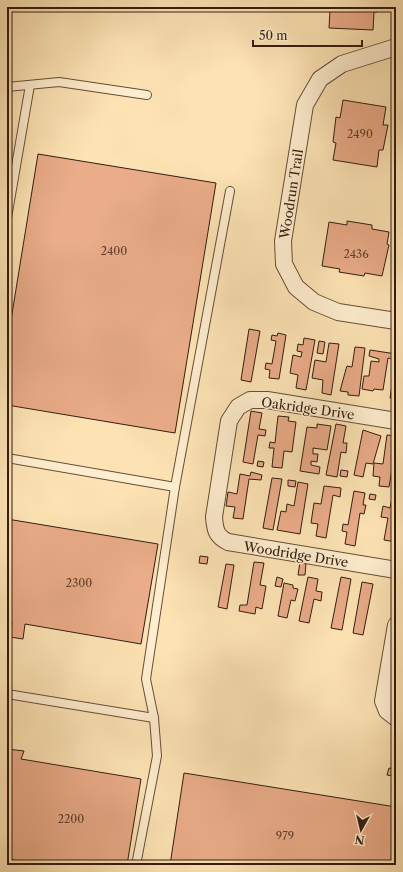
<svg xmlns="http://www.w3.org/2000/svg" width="403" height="872" font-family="'Libre Caslon Text',serif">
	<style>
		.building { fill: #eaac89; stroke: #341c11 }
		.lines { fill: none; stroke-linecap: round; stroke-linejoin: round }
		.lane-casing { stroke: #664e3a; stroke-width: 10 }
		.street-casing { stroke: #664e3a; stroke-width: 18 }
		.lane { stroke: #feedce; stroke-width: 8 }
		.street { stroke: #feedce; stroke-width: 16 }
		.labels { text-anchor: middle; stroke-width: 3; stroke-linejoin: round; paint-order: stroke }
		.number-label { font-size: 11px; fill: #62402f }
		.street-label { font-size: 13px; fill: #341c11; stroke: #feedce }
	</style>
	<rect width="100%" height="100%" fill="#fde3b4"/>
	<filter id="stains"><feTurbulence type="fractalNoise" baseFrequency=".005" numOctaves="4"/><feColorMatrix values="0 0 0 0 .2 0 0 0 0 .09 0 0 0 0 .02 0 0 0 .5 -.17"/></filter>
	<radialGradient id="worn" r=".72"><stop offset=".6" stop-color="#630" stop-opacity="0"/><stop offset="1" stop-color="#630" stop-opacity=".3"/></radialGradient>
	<g class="building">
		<path d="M327 7H378L377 12H374L373 30 329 28 330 10H327Z"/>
		<path d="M343 100 386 107 383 125H388L383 150H379L377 167 333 160 336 143 333 142 336 117 340 118Z"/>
		<path d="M38 154 216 183 175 433 7 405V319L11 320Z"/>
		<path d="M347 221 372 225V229L389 232 387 244 389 245 382 276 365 273 364 276 339 272 340 269 322 266 329 222 347 225Z"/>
		<path d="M249 329 260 331 251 382 241 380Z"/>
		<path d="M278 333 286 335 279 379 269 378 270 370 265 369 266 363 272 364 276 341 271 340 272 335 277 336Z"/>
		<path d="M304 338 315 340 306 390 296 388 298 375 290 373 293 355 301 357 302 352 297 351 298 344 303 345Z"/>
		<path d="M319 341 325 342 323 354 317 353Z"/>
		<path d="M329 343 339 344 331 395 322 393 323 380 312 378 315 360 326 362Z"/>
		<path d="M355 347 365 348 359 396 348 395V392L340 391 346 369 347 366 352 367Z"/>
		<path d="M370 350 396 354V360L388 358 383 390 374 389 373 391 362 389 364 376H369L371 361 379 362V359L369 356Z"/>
		<path d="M393 378 396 379V399L390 398Z"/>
		<path d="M251 411 262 413 259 429 266 430 265 436 258 435 253 464 243 462Z"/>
		<path d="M278 416 289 417 288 421 296 422 292 452 284 451 282 468 272 467 274 448H269L270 442 275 443Z"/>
		<path d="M317 424 331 426 327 450 313 448V454H318L317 462 311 461V465L320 467 319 474 300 471 307 427 317 428Z"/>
		<path d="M336 424 346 426 343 443H347L346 453 341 452 337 477 326 475Z"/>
		<path d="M363 430 381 436 373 464 366 463 363 477 354 475Z"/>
		<path d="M387 435 396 436V464L393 463 389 487 379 486 380 477 373 476 374 463 383 464Z"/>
		<path d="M258 461 264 462 263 467 257 466Z"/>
		<path d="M341 470 348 471 347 477 340 476Z"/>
		<path d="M251 472 262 475 261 480 249 479 243 519 233 518 235 507 226 506 228 492 237 494 240 474 250 476Z"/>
		<path d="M272 478 282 479 273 530 263 528Z"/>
		<path d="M288 480 296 481 295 487 288 486Z"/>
		<path d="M394 481 396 482V488L393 487Z"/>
		<path d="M298 482 308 484 300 534 277 530 281 511 286 512 287 504 294 506Z"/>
		<path d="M324 486 341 488 340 497 333 495 326 538 316 536 318 524 311 523 314 503 321 504Z"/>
		<path d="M354 491 365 493 363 505H366L364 514 360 513 355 546 345 544 347 532 342 531 343 524 348 525Z"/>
		<path d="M370 494 376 495 375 500 369 499Z"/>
		<path d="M392 498H396V542L384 540 388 518 381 517 383 506 390 508Z"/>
		<path d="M7 519 158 544 141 644 25 624 23 639 10 637 12 623 7 622Z"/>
		<path d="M200 556 208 557 207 564 199 563Z"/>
		<path d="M254 562 264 563 260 585 266 586 262 609 256 607 255 614 239 611 240 605H247Z"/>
		<path d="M300 562 306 563 305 575H298Z"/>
		<path d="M226 564 234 565 227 609 218 607Z"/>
		<path d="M277 577 283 579 281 587 275 586Z"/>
		<path d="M308 577 318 579 316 591 322 592 321 601 314 599 309 623 299 621Z"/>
		<path d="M341 577 351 579 342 630 331 628Z"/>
		<path d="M362 582 373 584 363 635 353 633Z"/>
		<path d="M284 583 293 585V588L298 589 295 601 291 600 287 618 278 616Z"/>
		<path d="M7 749 24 751 21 759 141 779 127 865H45L7 859Z"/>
		<path d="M389 768 394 769 393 776 387 775Z"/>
		<path d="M184 773 396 807V865H170Z"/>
	</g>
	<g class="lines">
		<defs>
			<g id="lane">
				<path d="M7 87 59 82 147 95"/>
				<path d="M7 218 30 85"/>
				<path d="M7 458 175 487"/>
				<path d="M7 694 154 718"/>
				<path d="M136 865 157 756 154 718 146 679 175 487 230 191"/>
			</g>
			<g id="street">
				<path d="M396 47 342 64 320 79 305 105 283 241 284 264 296 287 314 302 338 312 396 321"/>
				<path d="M396 421 267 400H250L238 407 229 421 214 517C215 530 216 536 228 542L396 570"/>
				<path d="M396 625 383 701 387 711 396 718"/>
			</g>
		</defs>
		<use href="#lane" class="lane-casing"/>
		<use href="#street" class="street-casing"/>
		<use href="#lane" class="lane"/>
		<use href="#street" class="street"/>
	</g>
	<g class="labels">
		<g class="number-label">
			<text x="360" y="138">2490</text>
			<text x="114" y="255">2400</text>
			<text x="356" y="258">2436</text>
			<text x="79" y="587">2300</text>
			<text x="71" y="823">2200</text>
			<text x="285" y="840">979</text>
		</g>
		<g class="street-label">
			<text transform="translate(291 194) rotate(-81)" y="5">Woodrun Trail</text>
			<text transform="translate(308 408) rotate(8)" y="5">Oakridge Drive</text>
			<text transform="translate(296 554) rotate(9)" y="5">Woodridge Drive</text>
		</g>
	</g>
	<rect width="403" height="872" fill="none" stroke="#fde3b4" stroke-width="24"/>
	<rect x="8" y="8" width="387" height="856" fill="none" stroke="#341c11" stroke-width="2"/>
	<rect x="12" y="12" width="379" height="848" fill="none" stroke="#341c11"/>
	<g transform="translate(361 830) rotate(188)" stroke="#feedce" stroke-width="3" paint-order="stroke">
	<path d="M0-3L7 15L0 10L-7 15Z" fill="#341c11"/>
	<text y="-6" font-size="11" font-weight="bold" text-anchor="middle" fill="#341c11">N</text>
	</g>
	<path d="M253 40v6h109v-6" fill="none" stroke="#341c11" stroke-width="2"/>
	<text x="259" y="40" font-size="12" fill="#341c11" stroke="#feedce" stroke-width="3" paint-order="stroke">50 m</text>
	<rect width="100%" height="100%" filter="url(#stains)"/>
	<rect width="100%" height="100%" fill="url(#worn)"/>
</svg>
